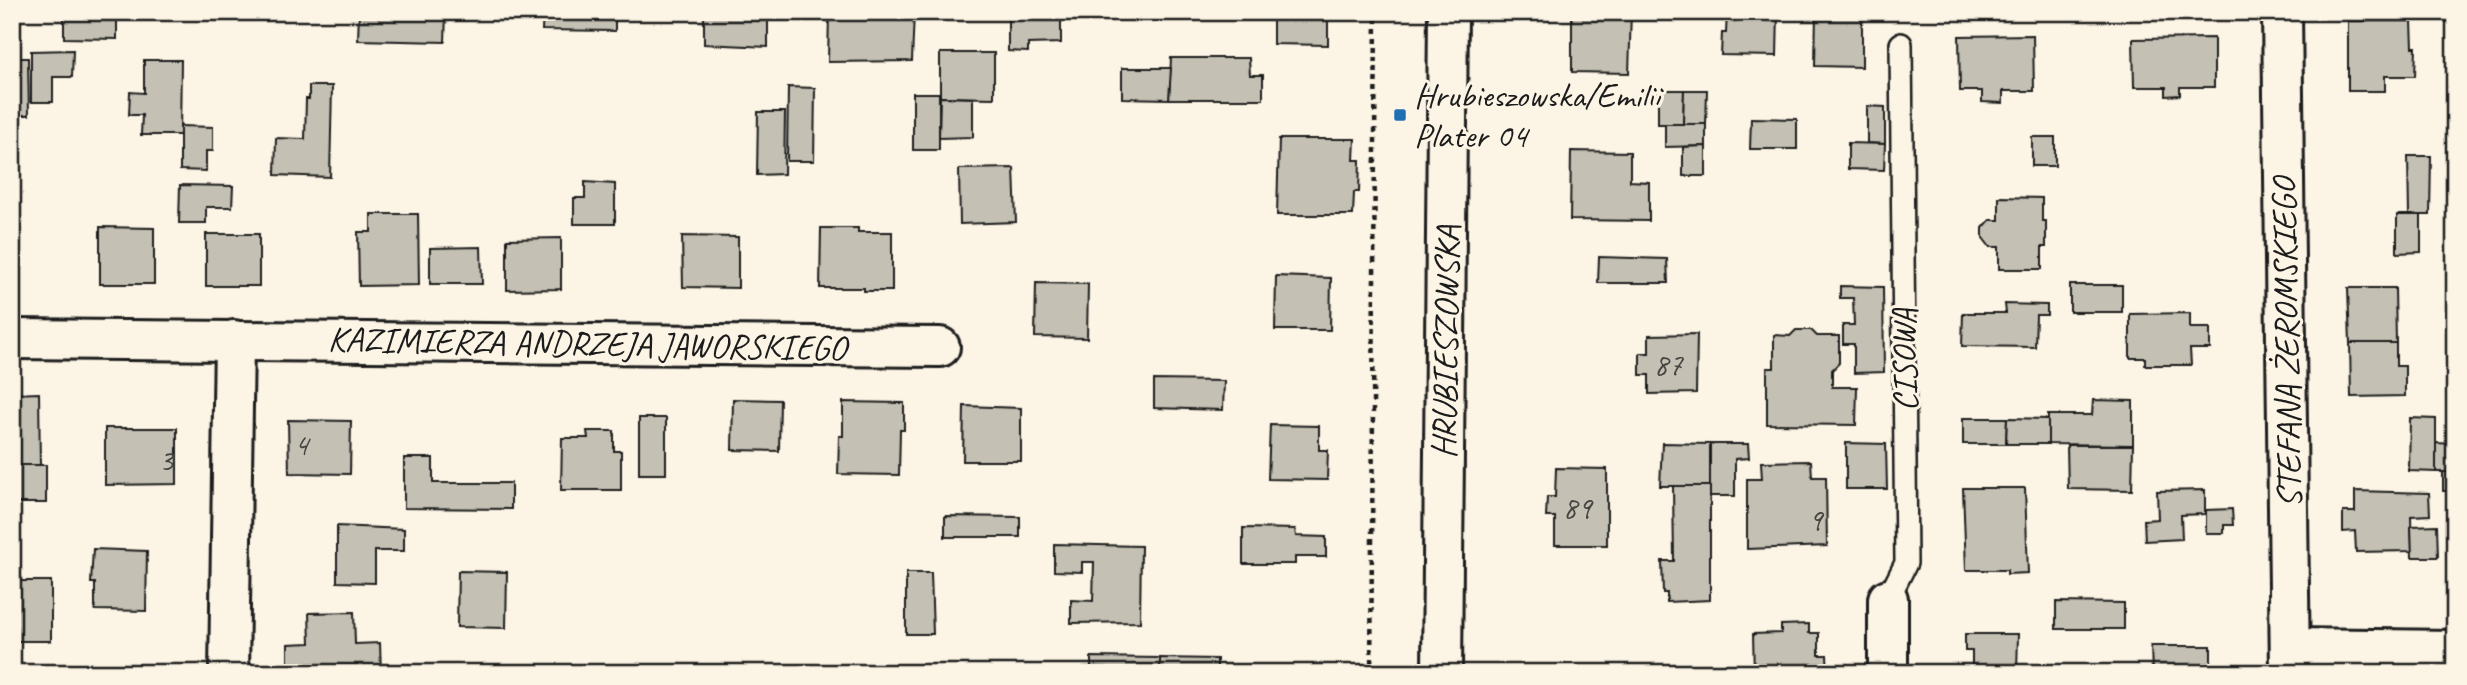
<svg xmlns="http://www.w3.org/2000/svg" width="2467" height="685" font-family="Caveat,sans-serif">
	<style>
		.building { fill: #c4c0b3; stroke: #1c1c1c; stroke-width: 2 }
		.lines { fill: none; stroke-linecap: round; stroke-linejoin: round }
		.service-casing { stroke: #1c1c1c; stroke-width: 26 }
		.minor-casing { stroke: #1c1c1c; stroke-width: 44 }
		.secondary-casing { stroke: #1c1c1c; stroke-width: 44 }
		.path { stroke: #1c1c1c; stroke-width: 4.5; stroke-dasharray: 5 5; stroke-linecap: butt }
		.service { stroke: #fcf5e5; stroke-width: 21 }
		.minor { stroke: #fcf5e5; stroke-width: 38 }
		.secondary { stroke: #fcf5e5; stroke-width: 38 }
		.poi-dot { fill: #1f6fb2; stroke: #fcf5e5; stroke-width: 2.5 }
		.labels { text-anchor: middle; stroke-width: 6; stroke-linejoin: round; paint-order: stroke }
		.number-label { font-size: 32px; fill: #464542 }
		.poi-label { font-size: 35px; fill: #1c1c1c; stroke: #fcf5e5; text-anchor: start }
		.street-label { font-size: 35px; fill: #1c1c1c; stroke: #fcf5e5 }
	</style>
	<rect width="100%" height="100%" fill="#fcf5e5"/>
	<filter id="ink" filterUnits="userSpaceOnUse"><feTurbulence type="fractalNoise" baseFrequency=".0143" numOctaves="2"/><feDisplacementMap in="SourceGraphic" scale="14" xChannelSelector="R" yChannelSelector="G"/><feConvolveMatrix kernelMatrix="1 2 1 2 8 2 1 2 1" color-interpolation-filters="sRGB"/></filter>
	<g filter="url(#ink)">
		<g class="building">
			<path d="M64 12H129V17L117 16V39L64 38Z"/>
			<path d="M359 12H446L445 42 358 40Z"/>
			<path d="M543 12H615V31L542 30Z"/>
			<path d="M704 12H768V47L704 44Z"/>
			<path d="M829 12H914L912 61 828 62Z"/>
			<path d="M1008 12H1061V43L1028 44V52L1008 51Z"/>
			<path d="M1273 12H1328V45L1273 44Z"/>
			<path d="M1572 12H1631L1629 73 1572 72Z"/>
			<path d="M1727 12H1778L1777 56 1721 55 1722 33H1726Z"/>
			<path d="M1816 12H1862V67L1815 66Z"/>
			<path d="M2348 21H2412L2413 47H2416L2415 76H2385V91H2348Z"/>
			<path d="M2033 35 2034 91H2003V103L1982 102V91H1960L1959 36Z"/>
			<path d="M2214 38V87H2180V95L2166 96V87H2134L2133 39Z"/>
			<path d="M73 50 72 77H53V102H31V51Z"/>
			<path d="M940 53H994V98L940 97Z"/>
			<path d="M12 58H28L29 115H12Z"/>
			<path d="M1171 58H1249L1250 75H1263V99H1169Z"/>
			<path d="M144 60H181L180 135H141L142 115H129L130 92 144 93Z"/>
			<path d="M1122 68H1171L1169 99 1122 98Z"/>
			<path d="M309 86H332L330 177 275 175 276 138 305 139 306 99H309Z"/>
			<path d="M788 87 815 88 814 161H787Z"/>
			<path d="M1658 90H1684L1683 124H1658Z"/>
			<path d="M1684 90H1707L1706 124H1683Z"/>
			<rect x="913" y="93" width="26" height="57"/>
			<path d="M940 97 973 98V137L939 138Z"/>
			<path d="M1867 106 1885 107V144L1867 143Z"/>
			<path d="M758 112H785L784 174 757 175Z"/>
			<path d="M1751 118 1797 119V149H1750Z"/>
			<path d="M1665 124H1706V146L1665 147Z"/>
			<path d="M180 126 213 127V151H206V171L180 170Z"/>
			<rect x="2032" y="137" width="23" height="29"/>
			<path d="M1279 139H1355L1354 160H1360L1359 192H1354L1353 215H1277Z"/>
			<path d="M1848 143 1885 144 1884 170 1848 169Z"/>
			<path d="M1706 146V176H1683V147Z"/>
			<path d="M1571 151 1630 152V181L1649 182V221L1570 220Z"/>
			<path d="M2408 156H2431L2430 215H2409Z"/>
			<path d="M1014 168 1016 222 960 224 959 169Z"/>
			<path d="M585 182 615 184V224H574V198H585Z"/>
			<path d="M180 185 233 186 232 207H206V223H179Z"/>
			<path d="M1999 197 2042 198V221H2046V247H2042V269H1999V247H1990L1983 238V228L1990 220H1999Z"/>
			<path d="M371 214H418L419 285 359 286 358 232H371Z"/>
			<path d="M2397 215H2421V252L2397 253Z"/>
			<path d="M100 227 154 228V284H100Z"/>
			<path d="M821 228H858V232H892V291H864V288H820Z"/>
			<rect x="206" y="234" width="53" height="52"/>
			<path d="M682 236 738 237V288L683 287Z"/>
			<path d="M561 238V289L507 290V239Z"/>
			<path d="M481 247 482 284H430V248Z"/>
			<path d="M1599 257 1667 259 1668 283H1598Z"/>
			<path d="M1276 276 1331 278 1330 330H1275Z"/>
			<path d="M1036 283 1088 284 1087 338 1035 337Z"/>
			<rect x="2070" y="285" width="52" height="27"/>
			<path d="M1840 286 1883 287 1884 372 1854 373V344H1843V325H1854L1853 298H1840Z"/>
			<path d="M2348 288H2395L2396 343H2350Z"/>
			<path d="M2005 304 2047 305V315H2036L2035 347 1962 346 1963 313H2006Z"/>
			<path d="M2190 313V328H2210V349H2190L2191 365H2145V358H2130V314Z"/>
			<path d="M1796 330H1811L1817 336H1839V363L1832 370V387H1857L1856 425 1767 424V368H1774V335L1790 336Z"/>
			<path d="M1697 334 1696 393 1649 394V375H1640V353H1649V335Z"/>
			<path d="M2350 343H2396V366H2405V396L2351 397Z"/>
			<path d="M1154 380 1224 381 1223 410 1154 408Z"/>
			<path d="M39 393 40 465H12V394Z"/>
			<path d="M733 399 780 400 779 451 732 450Z"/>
			<path d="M2093 400 2133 401V445L2048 444V415H2092Z"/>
			<path d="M843 402 904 403V430H900L899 475 838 474 839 436H843Z"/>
			<path d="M964 406 1021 408V461H963Z"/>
			<rect x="639" y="418" width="27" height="56"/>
			<path d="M1963 418H2007L2006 444H1963Z"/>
			<path d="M2007 418 2048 419V444H2006Z"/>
			<path d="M2410 418 2436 419V472L2409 471Z"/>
			<path d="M288 420 351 421 350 474 289 473Z"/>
			<path d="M1270 425 1319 426V450H1328L1327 480 1268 479Z"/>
			<path d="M105 428H177V484L105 485Z"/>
			<path d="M587 431H614V451H621V490H561L562 438H588Z"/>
			<path d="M1662 443 1710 444V486H1660Z"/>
			<path d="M1846 443 1886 444 1887 489H1846Z"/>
			<path d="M2436 443 2455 444V472H2436Z"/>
			<path d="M1710 444H1748L1749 458 1735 459V496H1710Z"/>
			<path d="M2067 445H2133L2132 490 2068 489Z"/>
			<path d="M404 458H433V483H511V509L404 508Z"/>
			<path d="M1811 461 1812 477H1826L1827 546 1747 549V479H1762L1761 462Z"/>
			<rect x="12" y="465" width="34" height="38"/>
			<path d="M1556 468 1607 469V545H1555V517H1546L1547 497H1555Z"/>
			<rect x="2443" y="472" width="12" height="19"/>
			<path d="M1673 486H1710V600L1667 602V593H1663L1662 561H1674Z"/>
			<path d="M1963 488H2025L2028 573 2007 574V570H1966Z"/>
			<path d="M2205 490V514L2181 515 2182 539 2145 541 2144 520 2158 519 2157 491Z"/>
			<path d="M2355 491 2429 493 2430 515 2411 516 2412 551 2356 552 2355 531 2343 532V512H2355Z"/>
			<path d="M2232 509 2233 525H2224V533H2206V510Z"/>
			<path d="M945 516 1020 517V537H945Z"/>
			<path d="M2437 525 2438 557H2412L2411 526Z"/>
			<path d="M337 526 404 529V551H375V583L337 582Z"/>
			<path d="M1243 528 1295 529 1296 536 1326 537V557H1295V564H1243Z"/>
			<path d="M1054 544 1141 546 1140 622 1071 623V600L1093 601 1094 562H1082V572L1054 571Z"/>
			<path d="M93 549 147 551 146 611 95 610V583H91Z"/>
			<path d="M458 571 507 572 506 628 457 627Z"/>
			<path d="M906 573H931L933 634H906Z"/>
			<rect x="12" y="581" width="39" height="60"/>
			<path d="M2056 602 2124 603V629H2056Z"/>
			<path d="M354 612 355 644 380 643 381 673H288V644L310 643 309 613Z"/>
			<path d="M1809 624V633H1819V655H1827L1828 673H1754L1753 634 1781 633V625Z"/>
			<path d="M1965 634H2018L2017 673H1972V651H1965Z"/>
			<path d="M2151 646H2211V673H2152Z"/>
			<path d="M1091 657 1160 658V673H1091Z"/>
			<path d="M1160 658 1217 659V673H1160Z"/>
			<path d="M1562 670 1605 671V673H1562Z"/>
		</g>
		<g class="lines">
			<defs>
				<path id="service" d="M1888 599 1906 563 1901 44"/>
				<g id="minor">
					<path d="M2282 12 2290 673"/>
					<path d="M12 339 940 347"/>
					<path d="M2290 648 2455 650"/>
					<path d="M229 673 234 340"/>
					<path d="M1888 673V599"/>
				</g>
				<path id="secondary" d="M1442 673 1448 12"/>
			</defs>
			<use href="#service" class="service-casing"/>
			<use href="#minor" class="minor-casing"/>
			<use href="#secondary" class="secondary-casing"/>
			<path class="path" d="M1371 673 1376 12"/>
			<use href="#service" class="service"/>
			<use href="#minor" class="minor"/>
			<use href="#secondary" class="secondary"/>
		</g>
	</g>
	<rect class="poi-dot" x="1393" y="108" width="14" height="14" rx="3.5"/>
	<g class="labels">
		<g class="number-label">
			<text x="1668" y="375">87</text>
			<text x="301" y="455">4</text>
			<text x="166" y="470">3</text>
			<text x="1577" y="518">89</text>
			<text x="1815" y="530">9</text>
		</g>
		<g class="poi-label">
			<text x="1414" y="107">Hrubieszowska/Emilii<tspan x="1414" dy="40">Plater 04</tspan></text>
		</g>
		<g class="street-label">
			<text transform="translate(1445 342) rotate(-89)" y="12">HRUBIESZOWSKA</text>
			<text transform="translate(587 343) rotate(1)" y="12">KAZIMIERZA ANDRZEJA JAWORSKIEGO</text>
			<text transform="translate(2286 343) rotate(-91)" y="12">STEFANA ŻEROMSKIEGO</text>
			<text transform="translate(1904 360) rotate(-91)" y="12">CISOWA</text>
		</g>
	</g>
	<rect width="2467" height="685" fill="none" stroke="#fcf5e5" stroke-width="42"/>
	<rect x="21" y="21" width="2425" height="643" fill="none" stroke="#1c1c1c" stroke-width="2.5" filter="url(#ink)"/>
</svg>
